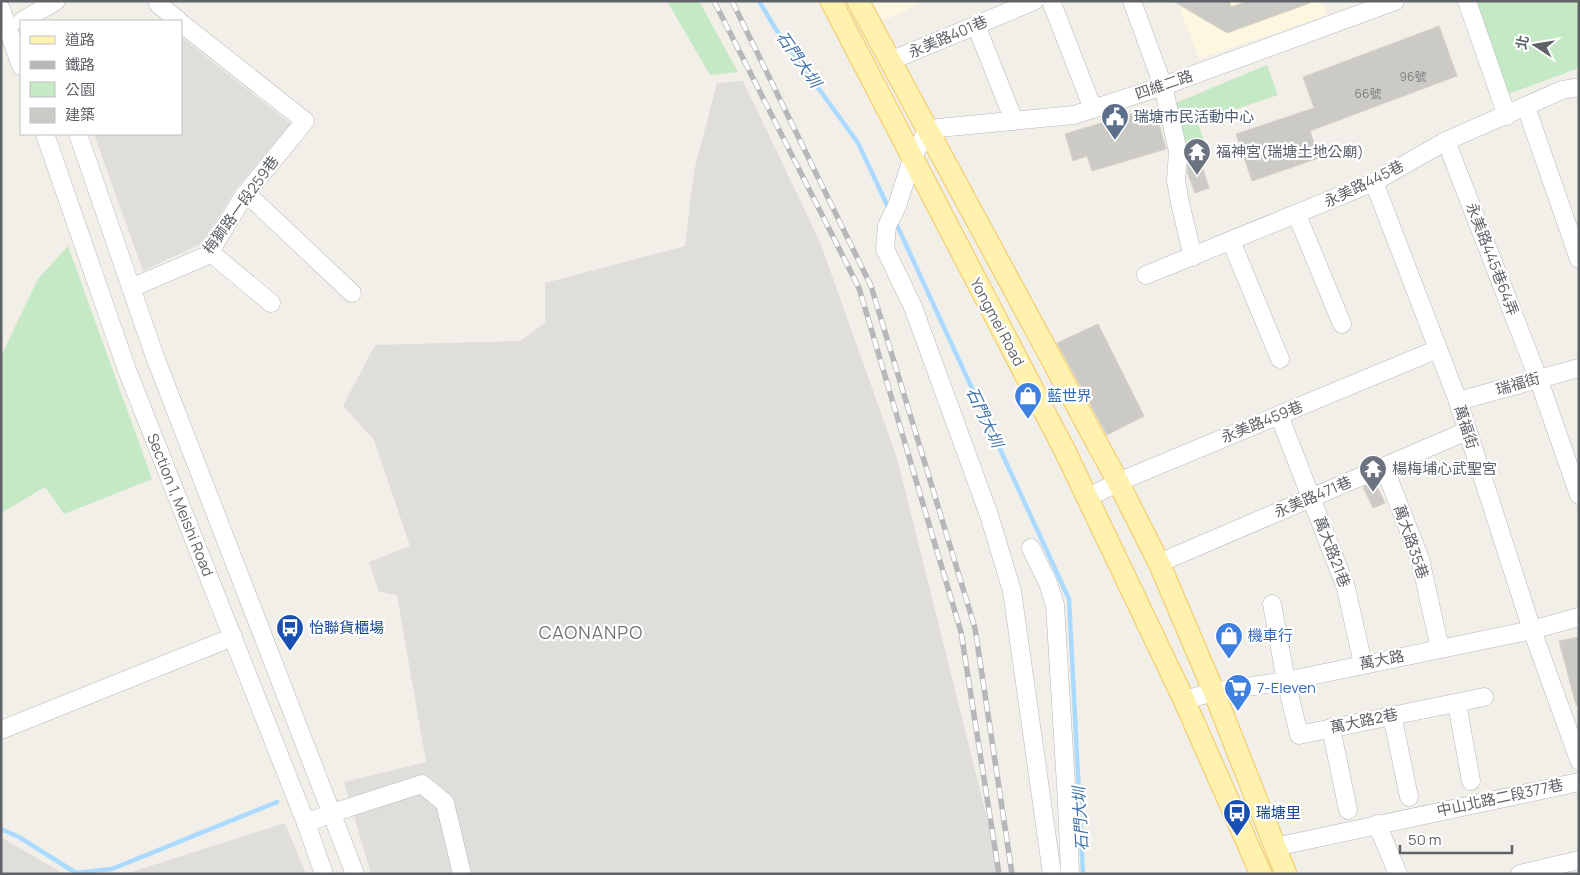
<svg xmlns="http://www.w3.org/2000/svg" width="1580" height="875" font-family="Manrope,'Noto Sans TC',sans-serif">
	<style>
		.commercial { fill: #fef7e0 }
		.industrial { fill: #e0deda }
		.green { fill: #c5e8c5 }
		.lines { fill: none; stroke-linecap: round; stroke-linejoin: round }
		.stream { stroke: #aadaff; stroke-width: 4.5 }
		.building { fill: #cccac5; stroke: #d6d1c6 }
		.minor-casing { stroke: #b5b8bc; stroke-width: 19 }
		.major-casing { stroke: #f2c960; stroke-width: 23 }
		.minor { stroke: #fff; stroke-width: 18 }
		.major { stroke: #fff2af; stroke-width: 21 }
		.rail-casing { stroke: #b6b7b8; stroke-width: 5.5 }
		.rail { stroke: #fff; stroke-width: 4; stroke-dasharray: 11; stroke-linecap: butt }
		.labels { text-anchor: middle; stroke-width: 4.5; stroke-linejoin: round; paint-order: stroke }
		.number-label { font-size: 12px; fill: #7a7d7f }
		.street-label { font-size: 15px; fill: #5f6368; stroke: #fff }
		.service-label { font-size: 15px; fill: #4e5e75; stroke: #fff; text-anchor: start }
		.worship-label { font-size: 15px; fill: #5b616d; stroke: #fff; text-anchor: start }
		.shop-label { font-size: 15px; fill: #366cbe; stroke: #fff; text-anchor: start }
		.transit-label { font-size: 15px; fill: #164399; stroke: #fff; text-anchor: start }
		.water-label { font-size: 16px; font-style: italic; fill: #4174aa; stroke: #fff }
		.quarter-label { font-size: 18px; letter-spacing: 1px; fill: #70757a; stroke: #fff }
	</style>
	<rect width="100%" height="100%" fill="#f1efe8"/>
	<g class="commercial">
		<path d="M872 1H925L883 21Z"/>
		<path d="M1177 1H1322L1326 15 1199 59Z"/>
	</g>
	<g class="industrial">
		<path d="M181 37 291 124 235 190 203 243 143 271 94 134H181Z"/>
		<path d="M743 81 820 242 897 458 1001 874H371L344 782 426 762 397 595 379 592 369 562 410 546 374 440 343 406 375 345 520 341 545 323V283L685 246 694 171 717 83Z"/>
		<path d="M285 823 306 874H125Z"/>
		<path d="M1 837 64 874H1Z"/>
	</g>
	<g class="green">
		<path d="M667 1H699L738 72 710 75Z"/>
		<path d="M1474 1H1579V68L1508 94Z"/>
		<path d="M1267 65 1278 95 1198 122 1206 148 1188 152 1171 105Z"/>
		<path d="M68 246 152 479 64 514 45 487 1 513V356L38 279Z"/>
	</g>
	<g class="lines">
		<g class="stream">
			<path d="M759 1 775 28 858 143 889 209"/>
			<path d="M895 221 1069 599 1083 874"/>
			<path d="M1 829 19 837 76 873 112 869 277 802"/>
		</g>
	</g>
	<g class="building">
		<path d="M1173 1H1229L1231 7 1248 1H1310V3L1227 33Z"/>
		<path d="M1439 26 1457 76 1310 131 1319 158 1252 181 1236 134 1314 108 1303 77Z"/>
		<path d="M1154 107 1166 149 1092 171 1087 156 1073 161 1065 134Z"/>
		<path d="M1200 160 1209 188 1195 193 1187 172 1188 164Z"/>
		<path d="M1098 324 1144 416 1107 435 1057 343Z"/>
		<path d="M1375 482 1385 503 1373 508 1363 487Z"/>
		<path d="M1579 637V705H1576L1559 641Z"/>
	</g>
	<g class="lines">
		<defs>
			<g id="minor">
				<path d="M1051 1 1093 109"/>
				<path d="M1132 1 1163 86 1178 151 1176 180 1180 203 1193 257"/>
				<path d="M1467 1 1507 116"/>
				<path d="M158 4 179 21"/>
				<path d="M1 9 21 66"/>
				<path d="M22 21 56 1"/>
				<path d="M976 25 1014 121"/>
				<path d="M890 61 1034 1"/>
				<path d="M1526 107 1579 259"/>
				<path d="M45 134 127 370 306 823 324 874"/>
				<path d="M78 134 155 357 355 874"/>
				<path d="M1446 141 1538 378 1579 495"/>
				<path d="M1374 182 1458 401 1532 630 1579 760"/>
				<path d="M246 193 352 293"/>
				<path d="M1297 215 1342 324"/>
				<path d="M1231 241 1280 359"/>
				<path d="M210 252 271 303"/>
				<path d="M1146 275 1374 182 1446 141 1562 90 1579 87"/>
				<path d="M131 288 208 255 243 197 305 121 181 23"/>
				<path d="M1458 401 1579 368"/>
				<path d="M1279 415 1346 588 1363 664"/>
				<path d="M1384 467 1420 559 1440 649"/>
				<path d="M1087 498 1118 482 1438 349"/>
				<path d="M1031 548 1048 583 1055 605 1067 802 1070 874"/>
				<path d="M1159 563 1467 431"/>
				<path d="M1272 604 1286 681 1299 735 1484 697"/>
				<path d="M1184 700 1214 692 1286 681 1532 630 1579 617"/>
				<path d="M1457 704 1471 781"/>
				<path d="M1392 715 1409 797"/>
				<path d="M1331 728 1348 810"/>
				<path d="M1 730 233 637"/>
				<path d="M306 823 332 813 422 784 445 803 462 874"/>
				<path d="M1377 824 1398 874"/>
				<path d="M1275 847 1579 782"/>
				<path d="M1052 874 1012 591 989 515 913 307 885 249 887 226 897 206 912 159 928 129 1074 115 1163 86 1395 1"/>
				<path d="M1520 874 1579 860"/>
			</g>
			<g id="major">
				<path d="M831 1 1065 451 1184 700 1261 874"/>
				<path d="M858 1 1118 482 1159 563 1214 692 1286 874"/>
			</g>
		</defs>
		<use href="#minor" class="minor-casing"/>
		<use href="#major" class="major-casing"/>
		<use href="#minor" class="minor"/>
		<use href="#major" class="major"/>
		<defs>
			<g id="rail">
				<path d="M714 1 859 288 961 632 999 874"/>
				<path d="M732 1 871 286 975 628 1012 874"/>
			</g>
		</defs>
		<use href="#rail" class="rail-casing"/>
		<use href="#rail" class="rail"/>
	</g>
	<defs>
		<symbol id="civic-pin" viewBox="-11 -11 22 30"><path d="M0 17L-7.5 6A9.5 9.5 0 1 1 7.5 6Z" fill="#5c6f8a" stroke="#fff"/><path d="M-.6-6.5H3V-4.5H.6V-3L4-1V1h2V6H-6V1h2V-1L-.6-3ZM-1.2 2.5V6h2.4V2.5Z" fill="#fff"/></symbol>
		<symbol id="temple-pin" viewBox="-11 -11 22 30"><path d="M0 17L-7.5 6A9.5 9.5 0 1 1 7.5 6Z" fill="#6b7280" stroke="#fff"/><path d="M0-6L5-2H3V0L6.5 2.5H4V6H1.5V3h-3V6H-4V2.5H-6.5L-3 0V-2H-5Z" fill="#fff"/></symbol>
		<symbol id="shop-pin" viewBox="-11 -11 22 30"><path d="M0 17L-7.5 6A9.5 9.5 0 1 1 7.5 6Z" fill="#3f7fe0" stroke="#fff"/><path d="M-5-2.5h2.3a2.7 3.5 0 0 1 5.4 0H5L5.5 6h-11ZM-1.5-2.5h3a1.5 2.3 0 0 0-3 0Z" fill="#fff"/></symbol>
		<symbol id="bus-pin" viewBox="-11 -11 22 30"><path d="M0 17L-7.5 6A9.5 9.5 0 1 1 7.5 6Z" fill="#1a4fb4" stroke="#fff"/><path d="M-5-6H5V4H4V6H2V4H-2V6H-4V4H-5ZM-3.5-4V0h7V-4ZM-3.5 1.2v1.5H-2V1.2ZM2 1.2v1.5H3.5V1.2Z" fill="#fff"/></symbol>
		<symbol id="supermarket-pin" viewBox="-11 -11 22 30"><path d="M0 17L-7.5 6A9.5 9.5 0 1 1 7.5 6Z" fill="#3f7fe0" stroke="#fff"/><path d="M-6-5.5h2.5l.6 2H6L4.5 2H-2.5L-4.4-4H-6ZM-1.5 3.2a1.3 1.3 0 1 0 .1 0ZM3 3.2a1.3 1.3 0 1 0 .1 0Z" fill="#fff"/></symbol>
	</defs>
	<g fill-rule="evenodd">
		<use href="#civic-pin" x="1099" y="101" width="32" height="43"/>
		<use href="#temple-pin" x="1181" y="136" width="32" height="43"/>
		<use href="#shop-pin" x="1012" y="380" width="32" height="43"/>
		<use href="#temple-pin" x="1357" y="453" width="32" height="43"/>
		<use href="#bus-pin" x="274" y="612" width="32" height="43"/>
		<use href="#shop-pin" x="1213" y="620" width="32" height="43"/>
		<use href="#supermarket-pin" x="1222" y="672" width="32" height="43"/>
		<use href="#bus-pin" x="1221" y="797" width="32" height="43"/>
	</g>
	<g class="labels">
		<g class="number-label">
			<text x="1413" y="81">96號</text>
			<text x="1368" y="98">66號</text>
		</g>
		<g class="street-label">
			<text transform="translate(948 37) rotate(-23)" y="5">永美路401巷</text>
			<text transform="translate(1164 85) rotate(-19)" y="5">四維二路</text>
			<text transform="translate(1364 184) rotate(-26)" y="5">永美路445巷</text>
			<text transform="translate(241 205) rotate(-54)" y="5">梅獅路一段259巷</text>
			<text transform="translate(1492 259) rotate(69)" y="5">永美路445巷64弄</text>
			<text transform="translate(997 322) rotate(62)" y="5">Yongmei Road</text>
			<text transform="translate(1518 384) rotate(-16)" y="5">瑞福街</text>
			<text transform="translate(1262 422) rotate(-22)" y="5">永美路459巷</text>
			<text transform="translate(1466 427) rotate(72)" y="5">萬福街</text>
			<text transform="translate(1313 497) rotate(-23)" y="5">永美路471巷</text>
			<text transform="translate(180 505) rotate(68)" y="5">Section 1, Meishi Road</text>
			<text transform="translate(1411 542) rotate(71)" y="5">萬大路35巷</text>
			<text transform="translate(1332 552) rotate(69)" y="5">萬大路21巷</text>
			<text transform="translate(1382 660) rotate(-11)" y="5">萬大路</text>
			<text transform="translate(1364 721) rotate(-12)" y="5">萬大路2巷</text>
			<text transform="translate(1500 798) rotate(-12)" y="5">中山北路二段377巷</text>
		</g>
		<g class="service-label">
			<text x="1134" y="122">瑞塘市民活動中心</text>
		</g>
		<g class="worship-label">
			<text x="1216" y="157">福神宮(瑞塘土地公廟)</text>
			<text x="1392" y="474">楊梅埔心武聖宮</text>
		</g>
		<g class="shop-label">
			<text x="1047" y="401">藍世界</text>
			<text x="1248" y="641">機車行</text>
			<text x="1257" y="693">7-Eleven</text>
		</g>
		<g class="transit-label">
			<text x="309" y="633">怡聯貨櫃場</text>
			<text x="1256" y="818">瑞塘里</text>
		</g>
		<g class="water-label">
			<text transform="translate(799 59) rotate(55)" y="6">石門大圳</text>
			<text transform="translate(985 417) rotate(65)" y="6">石門大圳</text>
			<text transform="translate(1080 819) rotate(-93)" y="6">石門大圳</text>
		</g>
		<g class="quarter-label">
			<text x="591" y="639">CAONANPO</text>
		</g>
	</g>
	<rect width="1580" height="875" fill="none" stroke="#5f6368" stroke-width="5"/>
	<rect x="20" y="20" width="162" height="115" fill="#ffffff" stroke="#bfc1c3"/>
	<rect x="30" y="36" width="25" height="8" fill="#fff2af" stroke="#bfc1c3"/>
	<text x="65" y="45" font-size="15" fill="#5f6368">道路</text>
	<rect x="30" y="61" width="25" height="8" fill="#b6b7b8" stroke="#bfc1c3"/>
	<text x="65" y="70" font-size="15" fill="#5f6368">鐵路</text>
	<rect x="30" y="82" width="25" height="15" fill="#c5e8c5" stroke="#bfc1c3"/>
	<text x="65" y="95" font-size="15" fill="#5f6368">公園</text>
	<rect x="30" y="108" width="25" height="15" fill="#cccac5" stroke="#bfc1c3"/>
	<text x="65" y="120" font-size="15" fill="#5f6368">建築</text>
	<g transform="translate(1535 45) rotate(282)" stroke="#ffffff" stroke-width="4" paint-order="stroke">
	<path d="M0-4L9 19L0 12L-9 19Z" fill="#5f6368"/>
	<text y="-8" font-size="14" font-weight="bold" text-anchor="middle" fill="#5f6368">北</text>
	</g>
	<path d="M1400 845v8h112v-8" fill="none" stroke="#5f6368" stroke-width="2.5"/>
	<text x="1408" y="845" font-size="15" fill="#5f6368" stroke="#ffffff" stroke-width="4" paint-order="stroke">50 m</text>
</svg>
